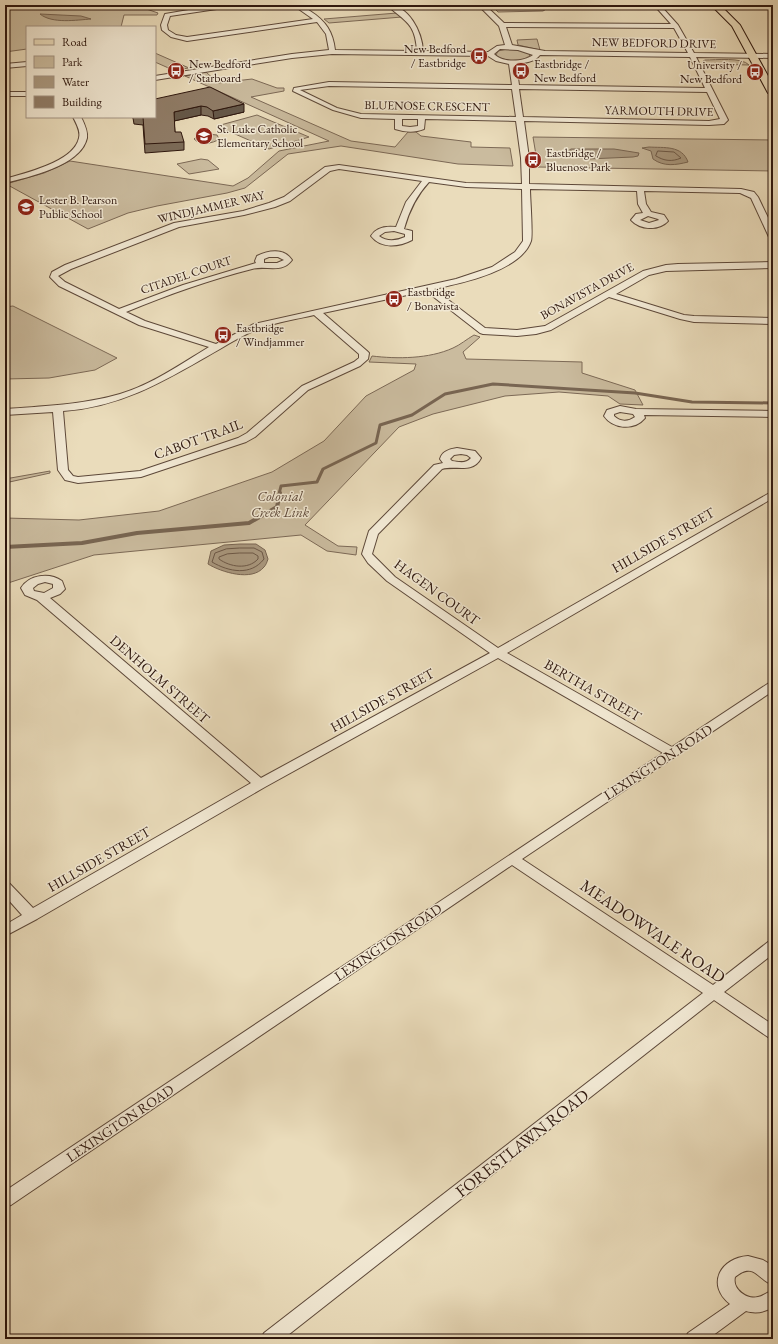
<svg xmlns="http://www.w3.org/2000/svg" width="778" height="1344" font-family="'EB Garamond',serif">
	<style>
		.green { fill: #cabb9e; stroke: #7c6956 }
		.water { fill: #aa9980; stroke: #786552 }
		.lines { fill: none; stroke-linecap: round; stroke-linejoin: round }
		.shore { stroke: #6c5847; stroke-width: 1 }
		.stream-far1 { stroke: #786552; stroke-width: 3 }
		.stream { stroke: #786552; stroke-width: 4 }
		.minor-casing { stroke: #5d4839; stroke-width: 2 }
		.major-casing { stroke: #2e170e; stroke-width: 2 }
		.minor { fill: #f1e8d3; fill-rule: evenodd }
		.major { fill: #eadcbb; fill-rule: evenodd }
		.wall { fill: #7c6c59; stroke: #2e170e }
		.shaded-wall { fill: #655849; stroke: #2e170e }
		.building { fill: #907d68; stroke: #2e170e }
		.labels { text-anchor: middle; stroke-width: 3; stroke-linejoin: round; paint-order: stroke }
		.far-street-label { font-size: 12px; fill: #2e170e; stroke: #f1e8d3 }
		.far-poi-label { font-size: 12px; fill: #2e170e; stroke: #f1e8d3; text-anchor: start }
		.street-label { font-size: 14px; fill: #2e170e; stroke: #f1e8d3 }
		.park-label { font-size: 14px; font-style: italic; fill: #5d4839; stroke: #f1e8d3 }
		.near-street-label { font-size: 17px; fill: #2e170e; stroke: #f1e8d3 }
	</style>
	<rect width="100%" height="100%" fill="#eadcbb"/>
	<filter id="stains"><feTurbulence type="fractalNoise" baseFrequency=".005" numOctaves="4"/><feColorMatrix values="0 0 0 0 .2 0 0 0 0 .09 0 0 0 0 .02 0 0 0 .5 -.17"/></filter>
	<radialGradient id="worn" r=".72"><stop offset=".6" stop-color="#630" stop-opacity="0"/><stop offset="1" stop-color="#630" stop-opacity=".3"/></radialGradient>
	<g class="green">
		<path d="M5 5H55L96 8 135 5 158 13 157 15H124L121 27H27V49L5 52Z"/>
		<path d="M525 5H553L543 11 498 12 495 9Z"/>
		<path d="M397 13 402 17 329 23 324 19Z"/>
		<path d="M537 39 540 50 518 45 517 40Z"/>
		<path d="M507 49H518L530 53V55C523 63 504 62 496 55L498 51Z"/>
		<path d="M155 53 189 68 173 70 155 62Z"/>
		<path d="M705 60C716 60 742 57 749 65L704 64 703 61Z"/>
		<path d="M206 72 218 83 252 79 277 88H284V91L251 97 351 141 395 147 408 132H416L421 136 471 142V147L510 148 513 166 458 164 341 146 288 154 245 188 227 193 157 206 128 213 88 229 6 184 44 173 70 161 233 186 248 178 279 151 329 141 185 76Z"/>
		<path d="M257 115 309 137 269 149 217 126Z"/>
		<path d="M207 134 217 135 219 139C213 144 200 145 194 139L197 136Z"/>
		<path d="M533 137 773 140V171L538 167Z"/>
		<path d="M201 159 208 160 219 169 189 174 177 164Z"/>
		<path d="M13 306 117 358 95 370 49 378 5 379V307Z"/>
		<path d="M474 335 480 337 463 352 466 359 582 362V373L635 390 643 405 620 404 608 396 559 392 505 396 433 414 399 427 305 525 338 546 357 547 356 555 327 551 301 535 94 555 5 584V518L79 520 159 511 272 472 324 441 366 396 414 370 416 364 369 362 372 356C397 359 429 359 453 348 460 345 467 339 474 335Z"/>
		<path d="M50 471V473L5 483V479Z"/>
	</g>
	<g class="water">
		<path d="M40 14 81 16 91 19C77 20 52 24 40 14Z"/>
		<path d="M649 147C664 148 682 145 688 162 676 165 664 167 653 159L651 151 642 148Z"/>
		<path d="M571 149H614L639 153 638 156 633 157 588 159 555 155 568 153V151Z"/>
		<path d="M240 544H256L265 550 268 559C267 562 266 565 264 567 252 582 221 572 208 564L211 551 224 545Z"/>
	</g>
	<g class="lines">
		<g class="shore">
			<path d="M658 151 674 152 681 158C672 162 664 161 656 156Z"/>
			<path d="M240 548H254L262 552 264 559C251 576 229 572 212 562L215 553 226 549Z"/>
			<path d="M240 553H253L258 556V559C248 570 230 567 219 559V557L227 554Z"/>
		</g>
		<path class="stream-far1" d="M279 494 281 486 317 482 323 469 376 443 380 425 412 415 445 394 493 384 635 393 692 402 773 403"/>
		<path class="stream" d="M5 547 82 543 137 533 249 523 277 507 280 493"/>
		<defs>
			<g id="minor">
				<path d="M218 5H233L230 7 170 16 167 25 168 30 176 35 187 37 313 19 293 5C300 5 304 7 310 11 326 21 333 32 335 50L417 51C415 22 405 22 387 5 409 5 422 32 423 51L488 52 497 46 505 45 499 26 478 5H485L504 23 671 24 654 5H660L678 25 694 53 773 54V58L696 57 728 120 724 124 709 125 524 121 529 158V184L741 189 754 192 758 197 773 228V239L769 237 751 198 740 193 644 191 646 204 651 212 664 215 668 221C659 231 640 230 631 220L636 214 643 213 638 204 637 191 530 189C530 198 533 234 531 241 521 271 461 283 434 289L485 328 517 330 545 326 643 271 666 265 678 264 773 262V268L666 271 649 275 616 294 684 315 694 316 773 318V324L694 322 680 319 609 297 551 330 536 334 517 336 483 334 480 333 426 291 323 313 367 351 369 353 368 359 360 366 308 390 255 437 246 442 141 477 78 483 65 480 58 470 53 412 5 415V409C44 406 82 405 120 394 151 385 181 364 209 347L139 325 59 286 50 277 52 272 65 265 174 223 243 211 269 203 284 197 325 167 339 165 466 183 522 184 521 158 516 121 425 119 424 129C414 133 405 132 395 129V119L361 118 333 110 293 91 294 88 329 82 512 85 509 64 496 61 488 56 332 54 292 58 155 80V76L292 54 329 50 326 34 317 22 187 41 171 37 162 30 161 25 165 14ZM506 27 674 28 688 53 545 51 512 45ZM500 49 518 50 533 55C524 62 502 63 494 54ZM540 55 690 57 705 88 519 85 516 64C524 63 535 62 540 55ZM329 86 512 89 516 117 361 114 337 108 300 90ZM519 89 707 92 720 119 709 121 523 117ZM402 119H418V126L410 127 402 126ZM339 169 422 181 406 202 396 227C387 226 376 227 371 236 381 249 399 247 412 240V231L404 229C409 211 416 196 429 182L466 187 522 189 523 241 515 252 492 267 456 279 254 324 216 344 145 321 126 312C167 295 209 280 252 269 266 265 282 274 292 260 284 248 269 250 257 256L255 261 256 263 183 285 119 309 65 282 58 276 71 269 179 227 244 215 275 207 290 201 330 171ZM648 216 658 219 659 220 649 223 640 220ZM394 231 405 234V237C396 241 387 242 379 236L385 232ZM269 257H278L284 260 277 263H264V259ZM314 315 359 354V358L354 362 302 386 247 433 238 438 140 471 78 477 73 476 68 470 63 411C124 407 169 378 220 349 233 341 247 333 261 328 278 322 297 319 314 315Z"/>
				<path d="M27 62V66L5 68V64Z"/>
				<rect x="5" y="92" width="22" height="4"/>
				<path d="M73 117H81C84 123 88 131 87 138 81 166 28 177 5 183V179C25 173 74 162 79 138 81 131 76 123 73 117Z"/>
				<path d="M620 406 636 409 773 411V417L644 415 645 418C634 431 613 429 604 416L607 410ZM620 412 633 414 635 417C628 422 620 422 614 416V414Z"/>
				<path d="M457 448 475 451 481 458C473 474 456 465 442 469L378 534 372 554 395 577 498 648 773 491V498L507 653 672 747 769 683 773 682V691L522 859 713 985 768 942 773 941V954L724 992 773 1025V1039L768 1037 714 1000 283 1339H261L264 1333 703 993 512 865 11 1205 5 1207V1191L663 753 498 658 265 787 37 919 5 936V925L22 915 5 896V882L10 884 33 908 251 783 37 600 25 595 21 588C29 575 49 572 62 581L65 589 60 594 50 598 261 778 490 653 387 581 368 563 362 554 369 531 434 465 443 463 440 459C442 451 450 449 457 448ZM461 454 467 455 471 458C466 464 459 462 452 461L450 459 454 455ZM45 582 53 584V588L44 593 34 591 33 588 38 584Z"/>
				<path d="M748 1256 763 1260 773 1266V1285C758 1280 754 1261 735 1277 732 1289 747 1300 758 1297 763 1296 768 1292 773 1290V1307C765 1312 756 1314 746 1311L708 1339H685L688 1333 730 1304C706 1285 720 1258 748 1256Z"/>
			</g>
			<path id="major" d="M711 5H720L740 25 773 85V96L768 93 732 26Z"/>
		</defs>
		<use href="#minor" class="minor-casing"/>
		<use href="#major" class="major-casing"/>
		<use href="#minor" class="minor"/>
		<use href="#major" class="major"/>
	</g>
	<path class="wall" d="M155 99 244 112 214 119 208 116 201 115 174 121 175 132 184 142V150L145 153 143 125 134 124 133 118 131 117H155Z"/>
	<g class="shaded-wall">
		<path d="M244 104V112L214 119 213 111Z"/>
		<path d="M201 106V115L174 121V112Z"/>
	</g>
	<path class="building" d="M210 87 244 104 213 111 207 107 201 106 174 112 175 132H181L184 142 145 144 143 117H155V99Z"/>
	<defs>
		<symbol id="bus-disc" viewBox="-11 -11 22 22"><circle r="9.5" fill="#8f2418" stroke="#f1e8d3"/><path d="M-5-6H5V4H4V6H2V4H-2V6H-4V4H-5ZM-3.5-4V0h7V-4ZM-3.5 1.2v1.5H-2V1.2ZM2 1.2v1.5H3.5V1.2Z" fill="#fff"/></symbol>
		<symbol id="school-disc" viewBox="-11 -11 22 22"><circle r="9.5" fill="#8f2418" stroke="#f1e8d3"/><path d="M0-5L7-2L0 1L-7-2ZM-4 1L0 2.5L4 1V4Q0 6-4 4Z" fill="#fff"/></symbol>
	</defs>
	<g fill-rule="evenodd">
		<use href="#bus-disc" x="469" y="46" width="20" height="20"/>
		<use href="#bus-disc" x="166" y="61" width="20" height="20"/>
		<use href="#bus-disc" x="511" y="61" width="20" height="20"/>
		<use href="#bus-disc" x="745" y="62" width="20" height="20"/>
		<use href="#school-disc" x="194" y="126" width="20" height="20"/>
		<use href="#bus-disc" x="523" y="150" width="20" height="20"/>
		<use href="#school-disc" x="16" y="197" width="20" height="20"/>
		<use href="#bus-disc" x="384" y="289" width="20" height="20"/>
		<use href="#bus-disc" x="213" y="325" width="20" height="20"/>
	</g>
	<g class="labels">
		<g class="far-street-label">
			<text transform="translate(654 43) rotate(1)" y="4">NEW BEDFORD DRIVE</text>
			<text transform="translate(427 106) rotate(1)" y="4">BLUENOSE CRESCENT</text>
			<text transform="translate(659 111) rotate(1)" y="4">YARMOUTH DRIVE</text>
			<text transform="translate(211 207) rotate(-13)" y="4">WINDJAMMER WAY</text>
			<text transform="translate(186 275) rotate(-19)" y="4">CITADEL COURT</text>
			<text transform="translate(587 291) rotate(-29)" y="4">BONAVISTA DRIVE</text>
		</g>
		<g class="far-poi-label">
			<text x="466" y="53" text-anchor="end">New Bedford<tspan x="466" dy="14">/ Eastbridge</tspan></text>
			<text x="189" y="68">New Bedford<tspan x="189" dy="14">/ Starboard</tspan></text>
			<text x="534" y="68">Eastbridge /<tspan x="534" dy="14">New Bedford</tspan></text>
			<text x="742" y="69" text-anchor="end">University /<tspan x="742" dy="14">New Bedford</tspan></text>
			<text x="217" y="133">St. Luke Catholic<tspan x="217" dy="14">Elementary School</tspan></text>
			<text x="546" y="157">Eastbridge /<tspan x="546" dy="14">Bluenose Park</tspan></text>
			<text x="39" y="204">Lester B. Pearson<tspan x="39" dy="14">Public School</tspan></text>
			<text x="407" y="296">Eastbridge<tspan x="407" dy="14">/ Bonavista</tspan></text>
			<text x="236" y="332">Eastbridge<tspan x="236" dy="14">/ Windjammer</tspan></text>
		</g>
		<g class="street-label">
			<text transform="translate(198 439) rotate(-20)" y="5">CABOT TRAIL</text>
			<text transform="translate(663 540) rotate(-30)" y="5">HILLSIDE STREET</text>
			<text transform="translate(437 592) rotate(36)" y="5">HAGEN COURT</text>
			<text transform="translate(160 679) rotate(41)" y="5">DENHOLM STREET</text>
			<text transform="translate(593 690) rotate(30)" y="5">BERTHA STREET</text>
			<text transform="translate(382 700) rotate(-29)" y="5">HILLSIDE STREET</text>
			<text transform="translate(658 762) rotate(-33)" y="5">LEXINGTON ROAD</text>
			<text transform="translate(99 859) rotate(-30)" y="5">HILLSIDE STREET</text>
			<text transform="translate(388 942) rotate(-34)" y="5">LEXINGTON ROAD</text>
			<text transform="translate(120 1123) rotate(-34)" y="5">LEXINGTON ROAD</text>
		</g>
		<g class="park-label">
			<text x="280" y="501">Colonial<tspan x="280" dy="16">Creek Link</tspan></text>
		</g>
		<g class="near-street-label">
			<text transform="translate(653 931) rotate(34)" y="6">MEADOWVALE ROAD</text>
			<text transform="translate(522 1143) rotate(-38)" y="6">FORESTLAWN ROAD</text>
		</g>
	</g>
	<rect width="778" height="1344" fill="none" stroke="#eadcbb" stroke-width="20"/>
	<rect x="6" y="6" width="766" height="1332" fill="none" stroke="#2e170e" stroke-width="2"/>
	<rect x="10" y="10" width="758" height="1324" fill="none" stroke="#2e170e"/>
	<rect x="26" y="26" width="130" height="92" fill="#f1e8d3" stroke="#a39484"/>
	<rect x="34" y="39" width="20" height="6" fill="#eadcbb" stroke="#a39484"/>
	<text x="62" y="46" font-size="12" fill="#2e170e">Road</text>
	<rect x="34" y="56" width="20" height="12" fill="#cabb9e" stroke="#a39484"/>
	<text x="62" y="66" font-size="12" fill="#2e170e">Park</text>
	<rect x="34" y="76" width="20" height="12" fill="#aa9980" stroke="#a39484"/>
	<text x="62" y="86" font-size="12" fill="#2e170e">Water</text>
	<rect x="34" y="96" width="20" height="12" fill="#907d68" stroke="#a39484"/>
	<text x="62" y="106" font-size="12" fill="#2e170e">Building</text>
	<rect width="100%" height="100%" filter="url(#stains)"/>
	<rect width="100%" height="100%" fill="url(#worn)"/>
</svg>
